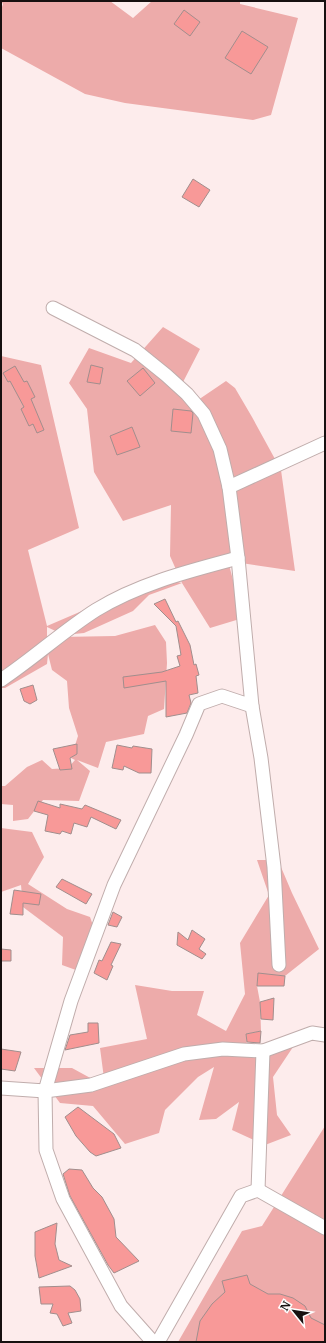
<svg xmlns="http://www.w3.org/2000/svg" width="326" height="1343" font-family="Merriweather,serif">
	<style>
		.green { fill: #edabaa }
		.building { fill: #f89998; stroke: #a18e8d }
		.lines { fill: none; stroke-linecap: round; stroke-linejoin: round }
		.minor-casing { stroke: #c0adac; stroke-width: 15 }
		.minor { stroke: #fff; stroke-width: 13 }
	</style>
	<rect width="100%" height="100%" fill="#fdecec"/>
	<g class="green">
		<path d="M1 1H110L133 18 152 1H240V4L298 18 271 115 253 120 125 103 85 94 1 48V10L3 4Z"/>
		<path d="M163 327 200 349 182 384 198 400 226 381 235 388 252 417 281 470 295 571 228 561 243 618 210 628 182 583 149 595 133 611 84 633 64 635 47 627V651L60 637 115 636 155 625 166 642 167 663 164 709 148 716 144 734 106 742 98 768 77 760 90 771 79 801 43 800 28 819 13 821V805L1 804V786H5L27 767 42 760 52 769 68 768 75 760 71 758 78 736 69 708 67 681 52 670 48 654 47 664 5 688H1V356L41 365 79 528 28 550 47 626 147 583 168 580 182 583 170 556 171 505 123 521 94 472 87 409 69 383 89 348 131 363Z"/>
		<path d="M1 828 32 832 44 857 28 884 67 909 90 917 99 942 87 974 62 965 63 937 23 907 21 885 1 892Z"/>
		<path d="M257 860H278L292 893 319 949 285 976 258 974 257 986 260 1002 261 1031 246 1034 248 1054 295 1044 273 1077 277 1115 291 1135 265 1145 232 1130 239 1102 216 1119 199 1120 214 1067 198 1077 165 1110 159 1133 125 1144 93 1106 60 1103 34 1068H72L105 1086 100 1048 147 1039 135 985 172 991H204L197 1015 226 1031 245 994 240 943 269 895Z"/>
		<path d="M325 1126V1342H178L242 1231 262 1226Z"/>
	</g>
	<g class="building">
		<path d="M184 10 200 22 190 36 174 24Z"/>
		<path d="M242 31 268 47 251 74 225 58Z"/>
		<path d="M193 179 210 190 199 207 182 197Z"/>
		<path d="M91 365 103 368 100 384 87 382Z"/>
		<path d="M15 366 24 382 27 381 35 397 31 399 44 430 37 433 33 424 29 426 21 409 24 407 10 381 8 382 3 373Z"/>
		<path d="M143 368 155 383 140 396 127 381Z"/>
		<path d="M173 409 191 411 193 413 191 433 171 431Z"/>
		<path d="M132 427 140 447 117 455 110 436Z"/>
		<path d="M165 599 176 622 178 621 190 645 194 665 196 664 199 675 196 676 198 693 189 695 191 703 187 713 166 717V681L124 688 123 677 162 672 180 666 177 656 181 655 176 626 154 604Z"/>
		<path d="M33 685 37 700 30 704 24 701 20 689Z"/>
		<path d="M77 744V754L70 758 72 769 60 770 53 749Z"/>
		<path d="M117 745 132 748 133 746 152 749 151 773H139L124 766 123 770 112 768Z"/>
		<path d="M38 801 60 808V804L82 809 85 805 121 820 116 829 91 817 87 827 74 823 71 834 62 831 60 834 45 831 48 815 34 811Z"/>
		<path d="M62 879 92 894 86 904 56 887Z"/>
		<path d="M14 890 41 894 39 905 23 903V915L10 914Z"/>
		<path d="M113 912 122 917 117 927 108 925Z"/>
		<path d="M192 930 205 939 199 949 206 954 202 959 177 945 178 932 188 940Z"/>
		<path d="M111 942 121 944 111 965 113 966 107 980 94 973 99 960 102 961Z"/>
		<path d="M1 949 11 950V961H1Z"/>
		<path d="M258 973 285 976 284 986H257Z"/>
		<path d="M274 998 273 1020 261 1019 260 1002Z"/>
		<path d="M88 1023H98L99 1043 65 1050 70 1035 88 1032Z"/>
		<path d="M261 1031 260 1043 247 1042 246 1034Z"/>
		<path d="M1 1049 21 1052 15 1071 1 1069Z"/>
		<path d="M78 1107 114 1134 121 1148 96 1156 90 1152 76 1136 65 1117Z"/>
		<path d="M69 1169 82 1170 93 1188 102 1197 114 1219 116 1237 139 1261 114 1273 108 1265 70 1196 63 1174Z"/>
		<path d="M57 1223 55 1244 59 1260 72 1266 39 1278 35 1256V1232Z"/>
		<path d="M247 1275 250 1284 268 1294H280L293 1298 305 1306 311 1318 325 1325V1342H196L200 1321 212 1304 225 1292 222 1281Z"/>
		<path d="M70 1286 75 1290 80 1299 81 1311 68 1313 72 1323 63 1326 57 1314 50 1313 53 1304H41L39 1287Z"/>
	</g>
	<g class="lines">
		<defs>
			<g id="minor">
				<path d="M53 308 135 350 166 375 187 394 204 414 220 449 229 487"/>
				<path d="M1 680C34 658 63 631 96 610 140 583 190 571 238 558"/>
				<path d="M252 706 261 758 274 867 279 965"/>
				<path d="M1 1088 45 1091 71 1001 114 885 186 735 199 704 222 696 252 706 238 558 229 487 325 443"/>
				<path d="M258 1190 263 1051"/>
				<path d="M153 1342 121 1306 63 1199 46 1150 45 1091 91 1085 184 1054 223 1049 263 1051 312 1033 325 1035"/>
				<path d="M158 1342 241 1196 258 1190 325 1228"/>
			</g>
		</defs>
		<use href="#minor" class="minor-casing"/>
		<use href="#minor" class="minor"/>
	</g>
	<rect width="326" height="1343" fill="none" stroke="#171010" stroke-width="4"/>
	<g transform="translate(294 1311) rotate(300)" stroke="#fefefe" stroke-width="3" paint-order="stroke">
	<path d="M0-3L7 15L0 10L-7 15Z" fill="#171010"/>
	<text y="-6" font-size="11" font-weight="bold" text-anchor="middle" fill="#171010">N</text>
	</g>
</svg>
